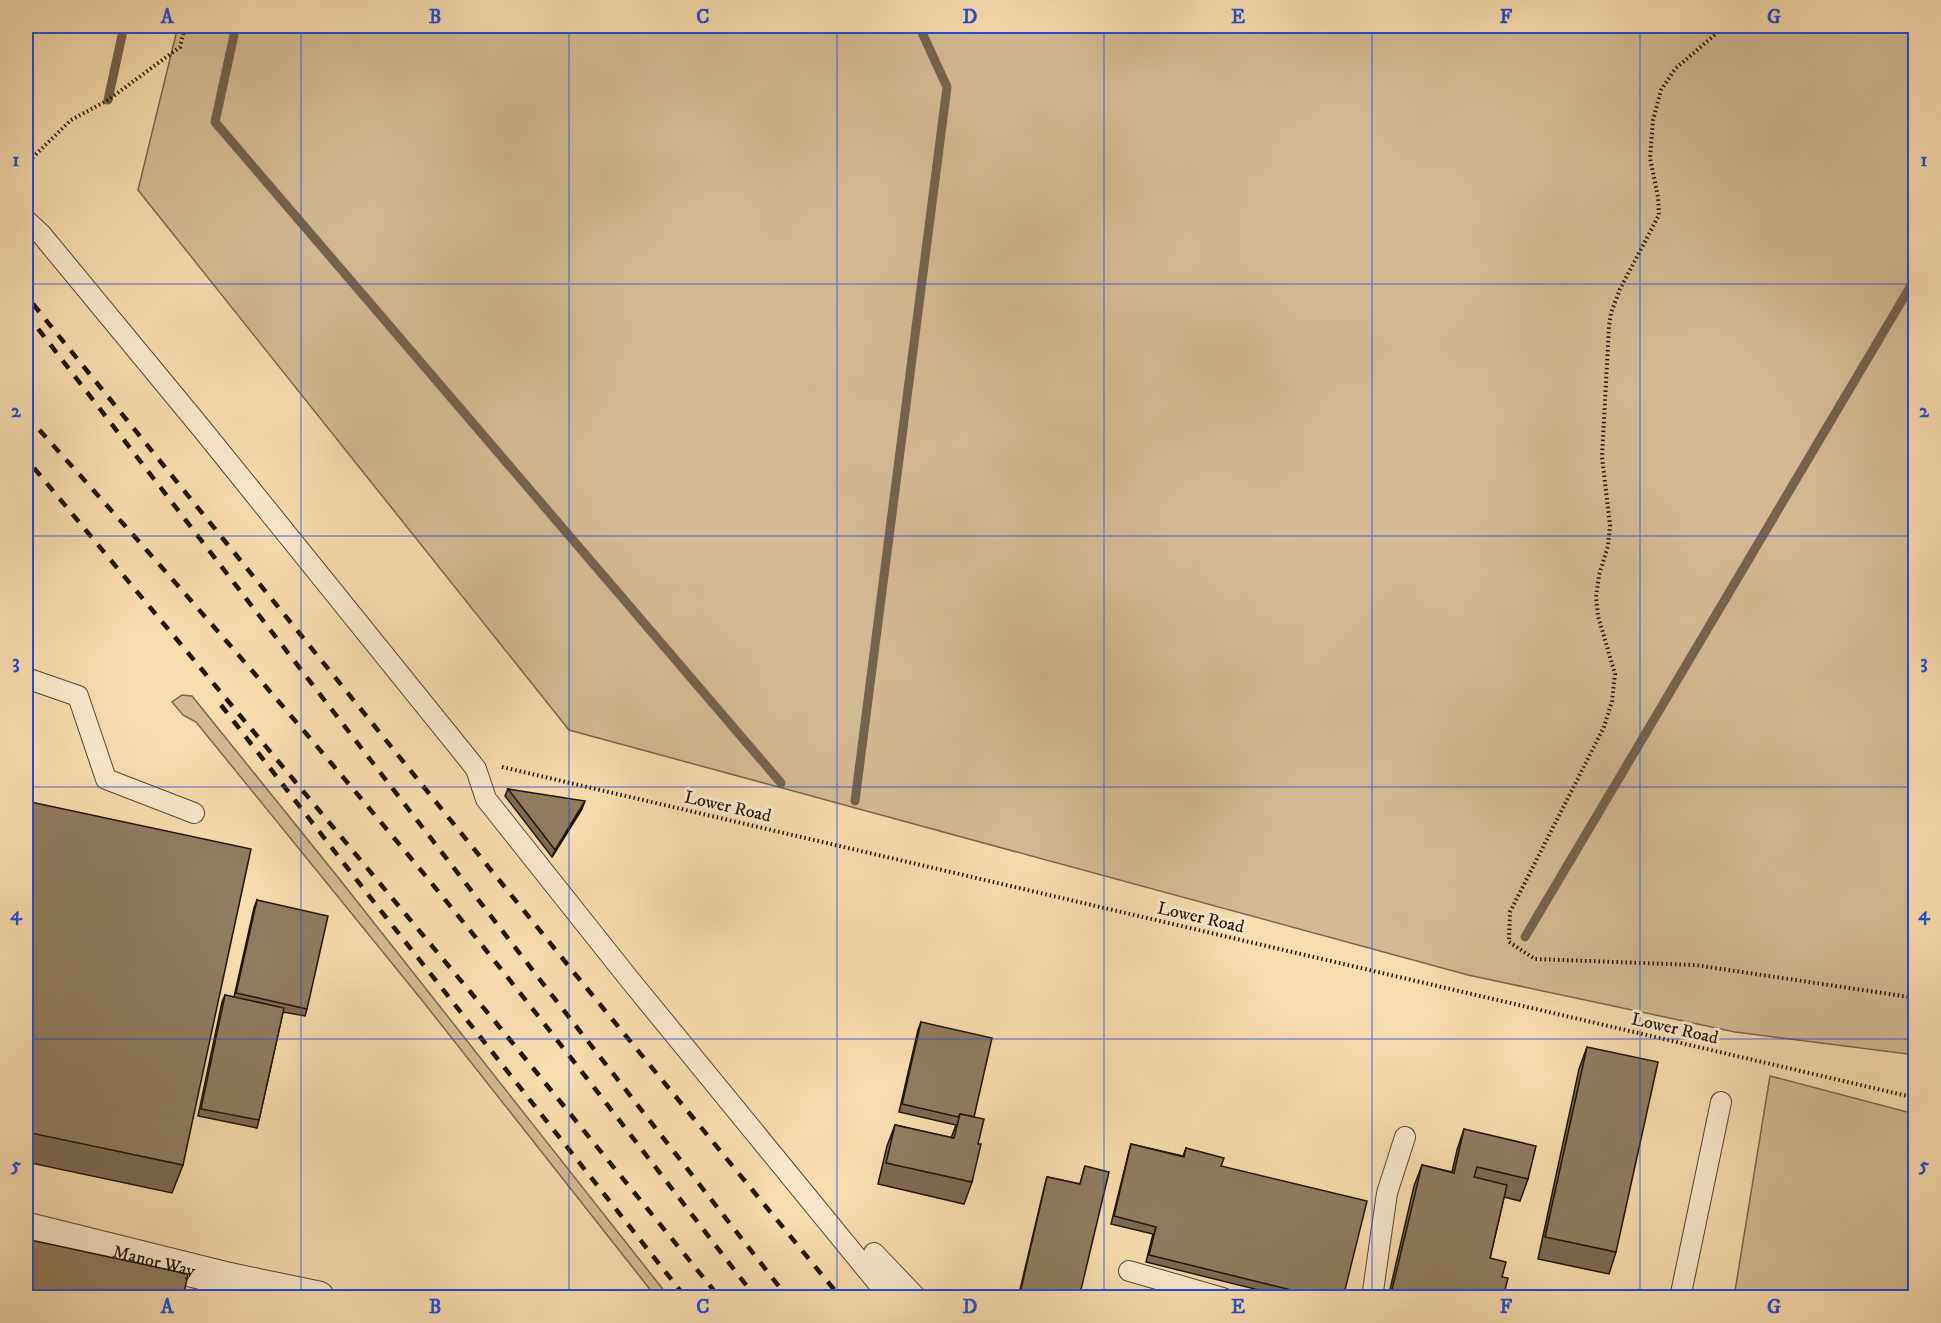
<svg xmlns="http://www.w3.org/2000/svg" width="1941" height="1323" font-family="'IM FELL DW Pica',serif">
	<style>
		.green { fill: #d4ba93; stroke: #7a664e; stroke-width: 1.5 }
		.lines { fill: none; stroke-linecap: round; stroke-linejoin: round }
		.stream { stroke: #75634b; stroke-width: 9 }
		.lane-casing { stroke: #564532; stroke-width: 22 }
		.street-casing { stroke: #564532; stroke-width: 35 }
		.path { stroke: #1f1309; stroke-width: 4; stroke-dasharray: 1.5 3; stroke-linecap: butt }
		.lane { stroke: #fbe8cb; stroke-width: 20 }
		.street { stroke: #fbe8cb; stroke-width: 33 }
		.rail { stroke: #1f1309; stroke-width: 4.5; stroke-dasharray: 10 10; stroke-linecap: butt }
		.wall { fill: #7c6b52; stroke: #1f1309; stroke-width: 1.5 }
		.shaded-wall { fill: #655742; stroke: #1f1309; stroke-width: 1.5 }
		.building { fill: #907c5f; stroke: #1f1309; stroke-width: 1.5 }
		.grid { fill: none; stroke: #1d4ed8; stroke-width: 1.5; stroke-opacity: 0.55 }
		.labels { text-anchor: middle; stroke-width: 6; stroke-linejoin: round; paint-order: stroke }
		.street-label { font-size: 18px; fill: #1f1309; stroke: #fbe8cb }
		.neatline { fill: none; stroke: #1d4ed8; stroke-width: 2 }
		.grid-label { font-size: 20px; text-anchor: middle; font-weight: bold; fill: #1d4ed8 }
	</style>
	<rect width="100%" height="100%" fill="#f9dcaf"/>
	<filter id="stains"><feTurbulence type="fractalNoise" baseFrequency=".00333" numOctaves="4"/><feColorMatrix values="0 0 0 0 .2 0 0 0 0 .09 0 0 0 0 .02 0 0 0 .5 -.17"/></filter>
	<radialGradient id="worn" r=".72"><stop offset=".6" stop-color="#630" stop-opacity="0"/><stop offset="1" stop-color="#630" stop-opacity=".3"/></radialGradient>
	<g class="green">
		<path d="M178 26H1915V1055L1735 1032 1468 975 569 730 138 190Z"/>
		<path d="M182 695 192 696 337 876 669 1297H656L421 999 196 722 183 715 172 702Z"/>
		<path d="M1770 1076 1915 1114V1297H1734Z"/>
	</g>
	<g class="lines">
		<g class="stream">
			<path d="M236 26 215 122 781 783"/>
			<path d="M108 100 124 26"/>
			<path d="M855 801 947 87 919 26"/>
			<path d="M1525 937 1916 277"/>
		</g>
		<defs>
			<g id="lane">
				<path d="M26 220 41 234 202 429 469 760 476 769 486 799 630 980 890 1298"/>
				<path d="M26 678 78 696 106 779 194 813"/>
				<path d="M874 1253 917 1298"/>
				<path d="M1129 1271 1223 1298"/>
				<path d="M1372 1298 1387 1193 1405 1137"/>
				<path d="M1680 1298 1721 1102"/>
			</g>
			<g id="street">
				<path id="s1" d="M26 1229 227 1279 318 1298"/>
			</g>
		</defs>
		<use href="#lane" class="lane-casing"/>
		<use href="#street" class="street-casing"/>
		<g class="path">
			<path d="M1725 26 1675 69 1661 90 1653 120 1650 158 1658 197 1659 215 1620 289 1611 313 1609 326 1602 457 1610 525 1608 546 1599 575 1596 597 1598 616 1615 674 1612 701 1604 727 1510 912 1509 942 1535 959 1695 965 1916 998"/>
			<path d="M26 164 71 120 108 100 180 47 185 26"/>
			<path d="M502 767 1916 1098"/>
		</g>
		<use href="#lane" class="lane"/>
		<use href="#street" class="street"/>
		<g class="rail">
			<path d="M33 304 580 980 841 1298"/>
			<path d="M26 313 551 994 788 1298"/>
			<path d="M26 415C149 552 271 690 389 832 516 983 635 1141 756 1298"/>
			<path d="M26 457 39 474"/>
			<path d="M34 468 502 1030 720 1298"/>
			<path d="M221 705 370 897 686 1298"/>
		</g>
	</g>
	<g class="wall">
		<path d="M508 789 582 809 552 857 505 796Z"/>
		<path d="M26 801 183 1165 172 1193 26 1162Z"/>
		<path d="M257 900 307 1009 305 1016 283 1012 259 1120 257 1128 198 1116 222 1002 225 995 234 997 254 908Z"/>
		<path d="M921 1022 974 1117 978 1144 972 1182 964 1204 878 1184 887 1146 895 1125 951 1138 956 1125 899 1112 918 1030Z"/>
		<path d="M1587 1047 1616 1252 1609 1274 1538 1259 1579 1069Z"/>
		<path d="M1464 1129 1528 1179 1520 1201 1504 1197 1490 1258 1502 1277 1503 1298H1388L1414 1186 1422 1165 1452 1172 1457 1150Z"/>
		<path d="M1131 1144 1183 1156 1186 1148 1221 1166 1343 1298H1291L1146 1262 1153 1234 1111 1224 1129 1151Z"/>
		<path d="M1085 1166 1079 1298H1018L1045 1184 1047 1177 1080 1184Z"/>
	</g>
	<path class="shaded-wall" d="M585 801 582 809 552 857 555 850Z"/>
	<g class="building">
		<path d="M508 789 585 801 555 850Z"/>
		<path d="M26 801 251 849 183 1165 26 1132Z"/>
		<path d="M257 900 328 916 307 1009 236 993Z"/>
		<path d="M225 995 284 1008 259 1120 201 1109Z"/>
		<path d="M921 1022 992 1038 974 1117 960 1114 958 1117 902 1104Z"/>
		<path d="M1587 1047 1658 1062 1616 1252 1545 1237Z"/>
		<path d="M960 1114 984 1119 978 1144H981L972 1182 886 1163 895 1125 954 1138Z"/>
		<path d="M1464 1129 1536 1146 1528 1179 1477 1167 1474 1177 1507 1185 1490 1258 1506 1262 1502 1277 1508 1278 1503 1298H1390L1422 1165 1454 1173Z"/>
		<path d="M1131 1144 1184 1157 1186 1148 1224 1158 1221 1166 1367 1201 1343 1298H1324L1149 1255 1156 1227 1114 1216Z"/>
		<path d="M1085 1166 1109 1172 1079 1298H1019L1047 1177 1080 1184Z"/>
		<path d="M26 1239 188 1274 183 1298H26Z"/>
	</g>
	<path class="grid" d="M301 26V1298M569 26V1298M837 26V1298M1104 26V1298M1372 26V1298M1640 26V1298M26 284H1916M26 536H1916M26 787H1916M26 1039H1916"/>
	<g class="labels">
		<g class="street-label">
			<text transform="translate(728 806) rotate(13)" y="6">Lower Road</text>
			<text transform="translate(1201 917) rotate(13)" y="6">Lower Road</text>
			<text transform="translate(1675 1028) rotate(13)" y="6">Lower Road</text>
			<text dy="6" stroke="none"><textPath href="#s1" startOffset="132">Manor Way</textPath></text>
		</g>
	</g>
	<rect width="1941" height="1323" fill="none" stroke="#f9dcaf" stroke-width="66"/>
	<rect x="33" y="33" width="1875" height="1257" class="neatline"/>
	<g class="grid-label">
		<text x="167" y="23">A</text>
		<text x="435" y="23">B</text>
		<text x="703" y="23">C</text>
		<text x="970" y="23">D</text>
		<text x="1238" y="23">E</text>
		<text x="1506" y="23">F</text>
		<text x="1774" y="23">G</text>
		<text x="16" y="166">1</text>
		<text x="1924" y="166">1</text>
		<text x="16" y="417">2</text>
		<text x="1924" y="417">2</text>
		<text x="16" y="668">3</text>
		<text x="1924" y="668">3</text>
		<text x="16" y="920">4</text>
		<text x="1924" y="920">4</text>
		<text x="16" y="1171">5</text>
		<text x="1924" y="1171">5</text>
		<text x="167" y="1313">A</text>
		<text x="435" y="1313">B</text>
		<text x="703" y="1313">C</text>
		<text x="970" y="1313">D</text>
		<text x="1238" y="1313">E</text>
		<text x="1506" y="1313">F</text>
		<text x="1774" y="1313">G</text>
	</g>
	<rect width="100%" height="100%" filter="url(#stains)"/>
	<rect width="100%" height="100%" fill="url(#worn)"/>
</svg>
